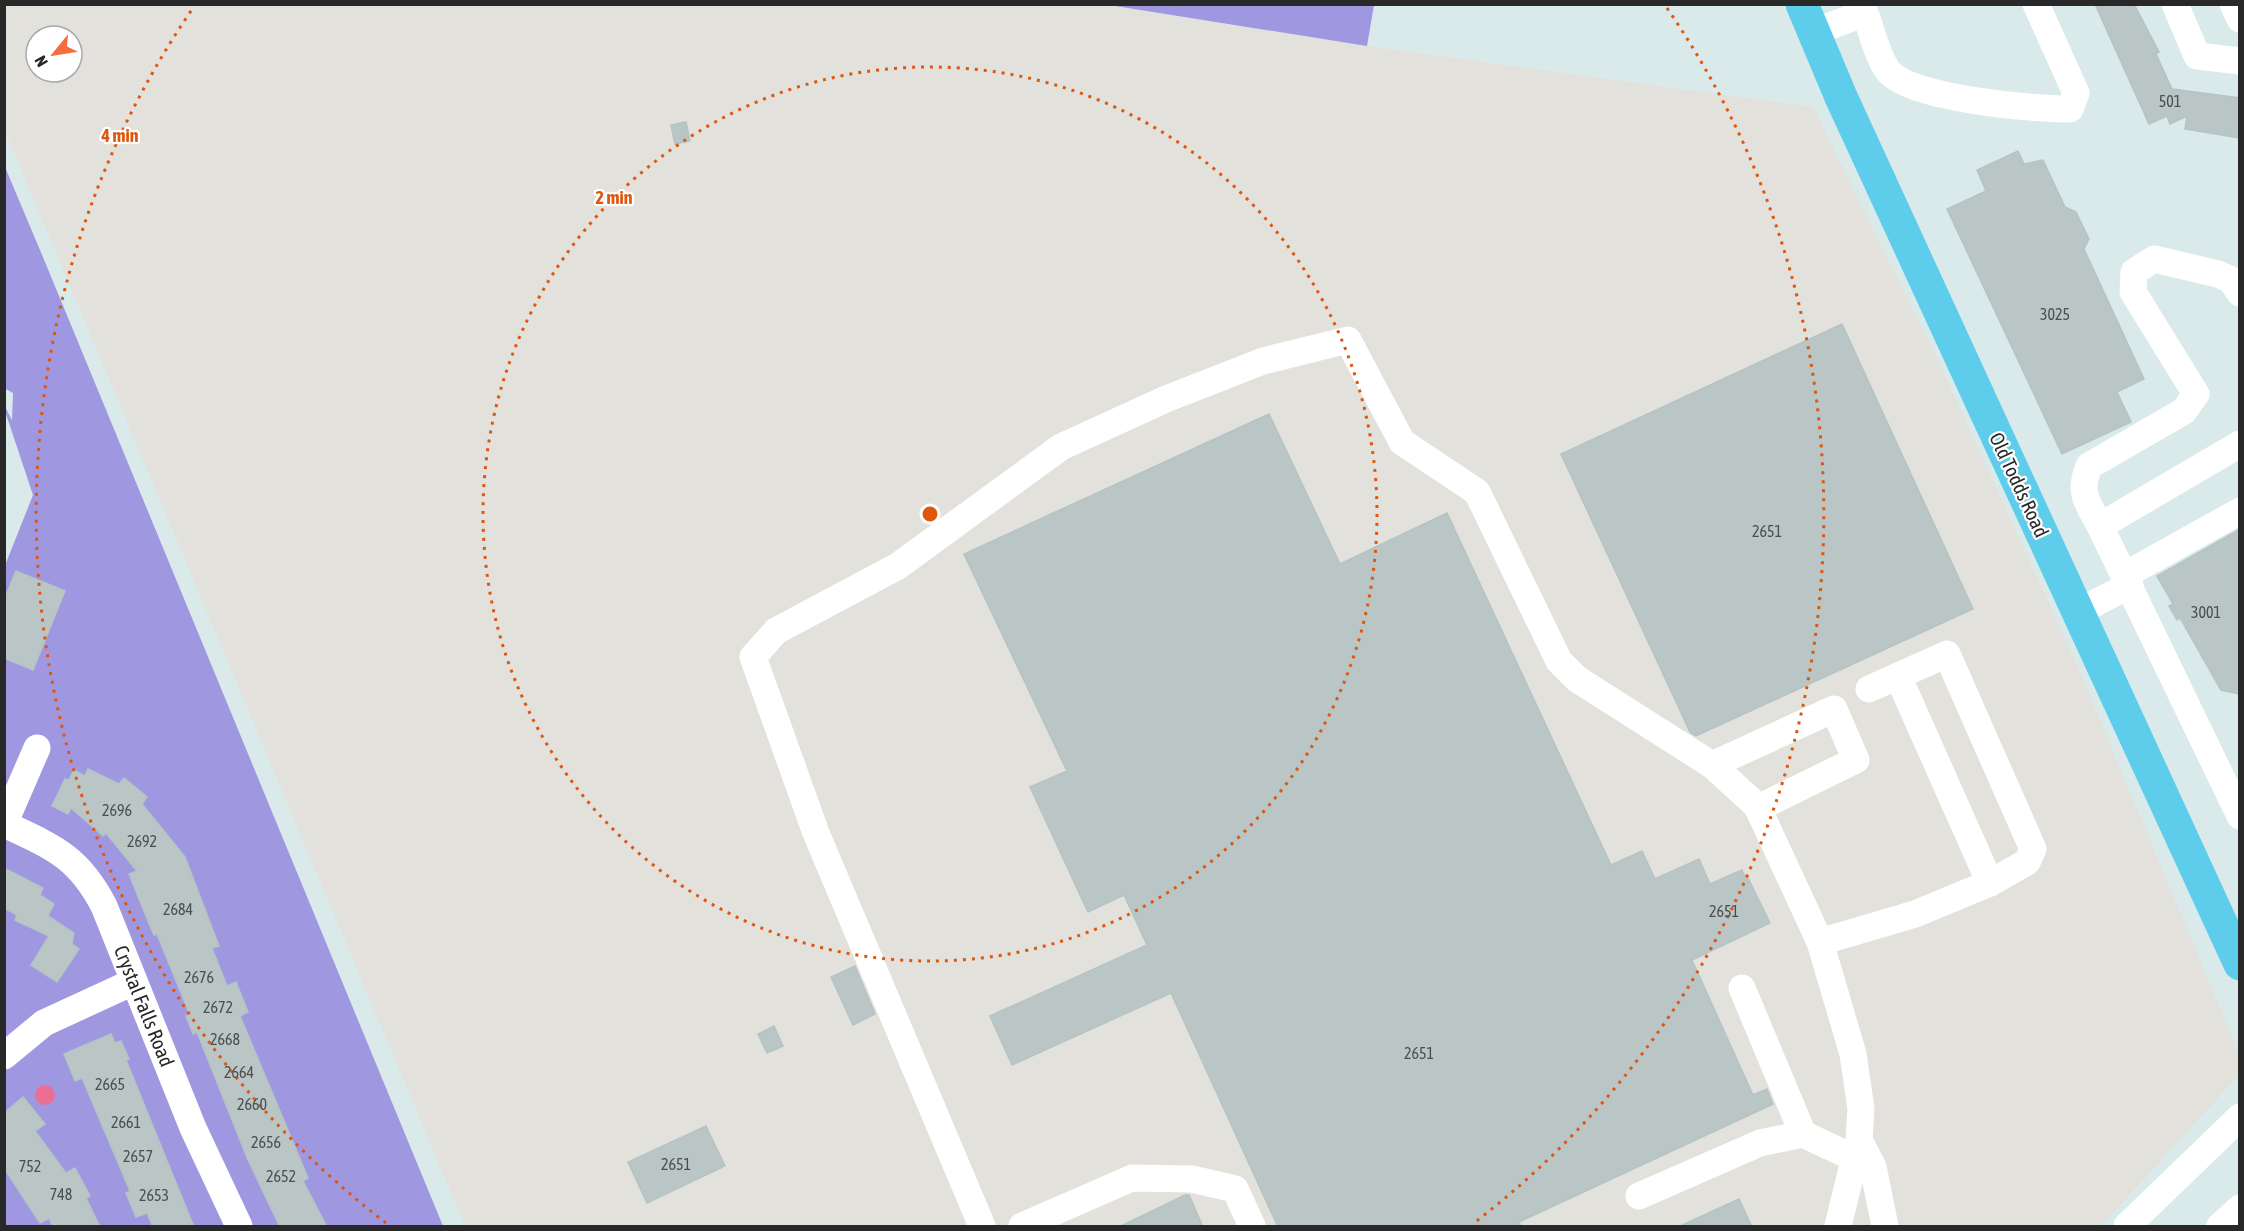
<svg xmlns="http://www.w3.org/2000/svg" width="2244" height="1231" font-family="'Asap Condensed',sans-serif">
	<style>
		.industrial { fill: #e3e1db; fill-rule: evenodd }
		.green { fill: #9f98e0 }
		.water { fill: #ea6f93 }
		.building { fill: #bac5c6; stroke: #b4c4c5; stroke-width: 1.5 }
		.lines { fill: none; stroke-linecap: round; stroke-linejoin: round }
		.minor { stroke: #fff; stroke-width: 27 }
		.major { stroke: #5ecdec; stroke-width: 33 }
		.ring { fill: none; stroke: #de570d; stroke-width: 3; stroke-dasharray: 3 6 }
		.labels { text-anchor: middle; stroke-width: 4.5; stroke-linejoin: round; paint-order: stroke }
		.number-label { font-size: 16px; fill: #4c4f50 }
		.street-label { font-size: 20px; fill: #282828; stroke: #fff }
		.centre { fill: #de570d; stroke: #fff; stroke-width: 3 }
		.ring-label { font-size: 18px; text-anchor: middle; font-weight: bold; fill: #de570d; stroke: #fff; stroke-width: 4.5; stroke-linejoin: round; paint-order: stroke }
	</style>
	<rect width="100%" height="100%" fill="#daeaea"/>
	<path class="industrial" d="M4 5H1109L1367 46 1813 107 1942 369 2080 672 2239 1054V1075L2101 1226H465L5 131ZM36 36H72V72H36Z"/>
	<g class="green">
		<path d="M1109 5 1374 4V5L1367 46Z"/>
		<path d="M5 167 45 262 443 1226H5L4 568 33 495 5 411 4 405 12 420 13 393 4 388Z"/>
	</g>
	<circle class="water" cx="45" cy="1095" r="10"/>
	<g class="building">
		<path d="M2095 4H2134L2159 52 2156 54 2172 89 2240 98V138L2185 129 2187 116 2170 124 2167 116 2149 124Z"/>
		<path d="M686 122 690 141 675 144 671 125Z"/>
		<path d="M2018 151 2024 164 2043 160 2065 207 2076 212 2089 239 2084 249 2144 379 2117 392 2131 422 2062 454 1947 209 1986 191 1977 170Z"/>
		<path d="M1842 324 1973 609 1696 736 1690 732 1561 454Z"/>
		<path d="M1269 414 1340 564 1447 513 1611 865 1642 851 1655 879 1699 859 1710 884 1742 870 1745 877 1747 876 1770 923 1692 960 1753 1095 1767 1089 1773 1104 1519 1222 1521 1227H1278L1171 993 1012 1065 990 1016 1147 945 1124 895 1088 912 1030 787 1067 771 964 554Z"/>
		<path d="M2240 529V694L2221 690 2180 618 2177 620 2169 606 2173 604 2157 576Z"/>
		<path d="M16 571 65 591 33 670 4 658V600Z"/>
		<path d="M88 769 119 784 124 778 147 797 142 804 185 857 219 946 212 948 227 986 236 982 248 1012 240 1016 308 1178 303 1181 327 1227H280L248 1160 197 1032 193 1034 186 1016 190 1015 157 934 154 935 150 926 129 874 137 871 106 833 103 836 71 808 68 814 52 806 65 779 69 780 74 770 85 776Z"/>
		<path d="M4 868 43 888 40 895 54 904 48 916 74 933 72 944 79 949 57 982 31 965 49 936 15 920 17 915 4 908Z"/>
		<path d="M855 966 875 1014 853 1025 831 977Z"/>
		<path d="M774 1026 783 1046 767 1053 758 1034Z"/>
		<path d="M111 1034 115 1043 121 1041 129 1059 126 1060 194 1227H153L147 1213 136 1217 126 1193 130 1191 82 1078 75 1081 64 1054Z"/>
		<path d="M23 1097 45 1124 35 1131 66 1173 75 1168 90 1196 86 1198 100 1227H53L49 1218 40 1223 4 1168V1113Z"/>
		<path d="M706 1126 725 1166 647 1203 628 1162Z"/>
		<path d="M1185 1195H1189L1203 1227H1119Z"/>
		<path d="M1739 1199 1752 1227H1678Z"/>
	</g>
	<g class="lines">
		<g class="minor">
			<path d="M2175 4 2197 56 2240 61"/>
			<path d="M2233 4 2240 19"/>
			<path d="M1814 32 1865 13C1871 28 1878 60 1889 72 1913 99 2033 109 2070 109L2076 93 2036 4"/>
			<path d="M2240 444 2100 526 2240 816"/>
			<path d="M2100 526C2087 501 2078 494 2089 466L2184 411 2196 394 2133 292 2134 272 2154 259 2218 274 2231 280 2240 293"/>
			<path d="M2125 575 2240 511"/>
			<path d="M2078 612 2130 585"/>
			<path d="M1898 676 1990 883"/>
			<path d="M37 748 4 824C53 847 78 856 104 906L193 1128 239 1226"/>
			<path d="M1712 765 1834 709 1856 760 1758 808"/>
			<path d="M1820 942 1915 914 1990 883 2027 862 2033 849 1947 654 1869 689"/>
			<path d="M1742 988 1803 1134"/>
			<path d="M4 1056 44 1023 133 982"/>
			<path d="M1639 1196 1760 1143 1803 1134 1854 1158"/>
			<path d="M982 1226 816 833 753 657 776 631 898 566 1061 447 1166 399 1263 361 1348 340 1402 442 1477 492 1559 661 1577 679 1712 765 1757 806 1820 942 1853 1054 1861 1109 1859 1140 1873 1167 1885 1226"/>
			<path d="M1022 1226 1132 1178 1192 1179 1235 1189 1252 1226"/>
			<path d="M1838 1226 1859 1140"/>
			<path d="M2127 1226 2240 1117"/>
			<path d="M2220 1226 2240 1208"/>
		</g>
		<path class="major" d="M1802 4 1841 97 2240 964"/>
	</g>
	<g class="ring">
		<circle cx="930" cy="514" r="447"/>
		<path d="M386 1223A894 894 0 0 1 193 8M1667 8A894 894 0 0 1 1474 1223"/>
	</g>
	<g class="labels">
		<g class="number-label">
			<text x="2170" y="107">501</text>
			<text x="2055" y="320">3025</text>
			<text x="1767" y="537">2651</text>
			<text x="2206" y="618">3001</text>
			<text x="117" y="816">2696</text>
			<text x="142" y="847">2692</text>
			<text x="178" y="915">2684</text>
			<text x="1724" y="917">2651</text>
			<text x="199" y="983">2676</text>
			<text x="218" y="1013">2672</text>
			<text x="225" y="1045">2668</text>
			<text x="1419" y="1059">2651</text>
			<text x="239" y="1078">2664</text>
			<text x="110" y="1090">2665</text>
			<text x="252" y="1110">2660</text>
			<text x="126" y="1128">2661</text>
			<text x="266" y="1148">2656</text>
			<text x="138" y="1162">2657</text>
			<text x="676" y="1170">2651</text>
			<text x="30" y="1172">752</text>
			<text x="281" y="1182">2652</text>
			<text x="61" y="1200">748</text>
			<text x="154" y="1201">2653</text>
		</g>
		<g class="street-label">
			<text transform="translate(2019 485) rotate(65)" y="7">Old Todds Road</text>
			<text transform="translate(144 1006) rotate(68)" y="7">Crystal Falls Road</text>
		</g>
	</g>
	<circle cx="930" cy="514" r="9" class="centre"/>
	<g class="ring-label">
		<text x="120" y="142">4 min</text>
		<text x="614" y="204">2 min</text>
	</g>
	<rect width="2244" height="1231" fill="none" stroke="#282828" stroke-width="12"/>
	<g transform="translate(54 54) rotate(240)"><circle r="28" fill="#ffffff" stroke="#a9a9a9" stroke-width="1.5"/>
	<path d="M0-4.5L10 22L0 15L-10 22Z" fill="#f46d3e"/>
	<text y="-9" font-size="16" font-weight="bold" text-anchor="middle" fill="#282828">N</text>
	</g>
</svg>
